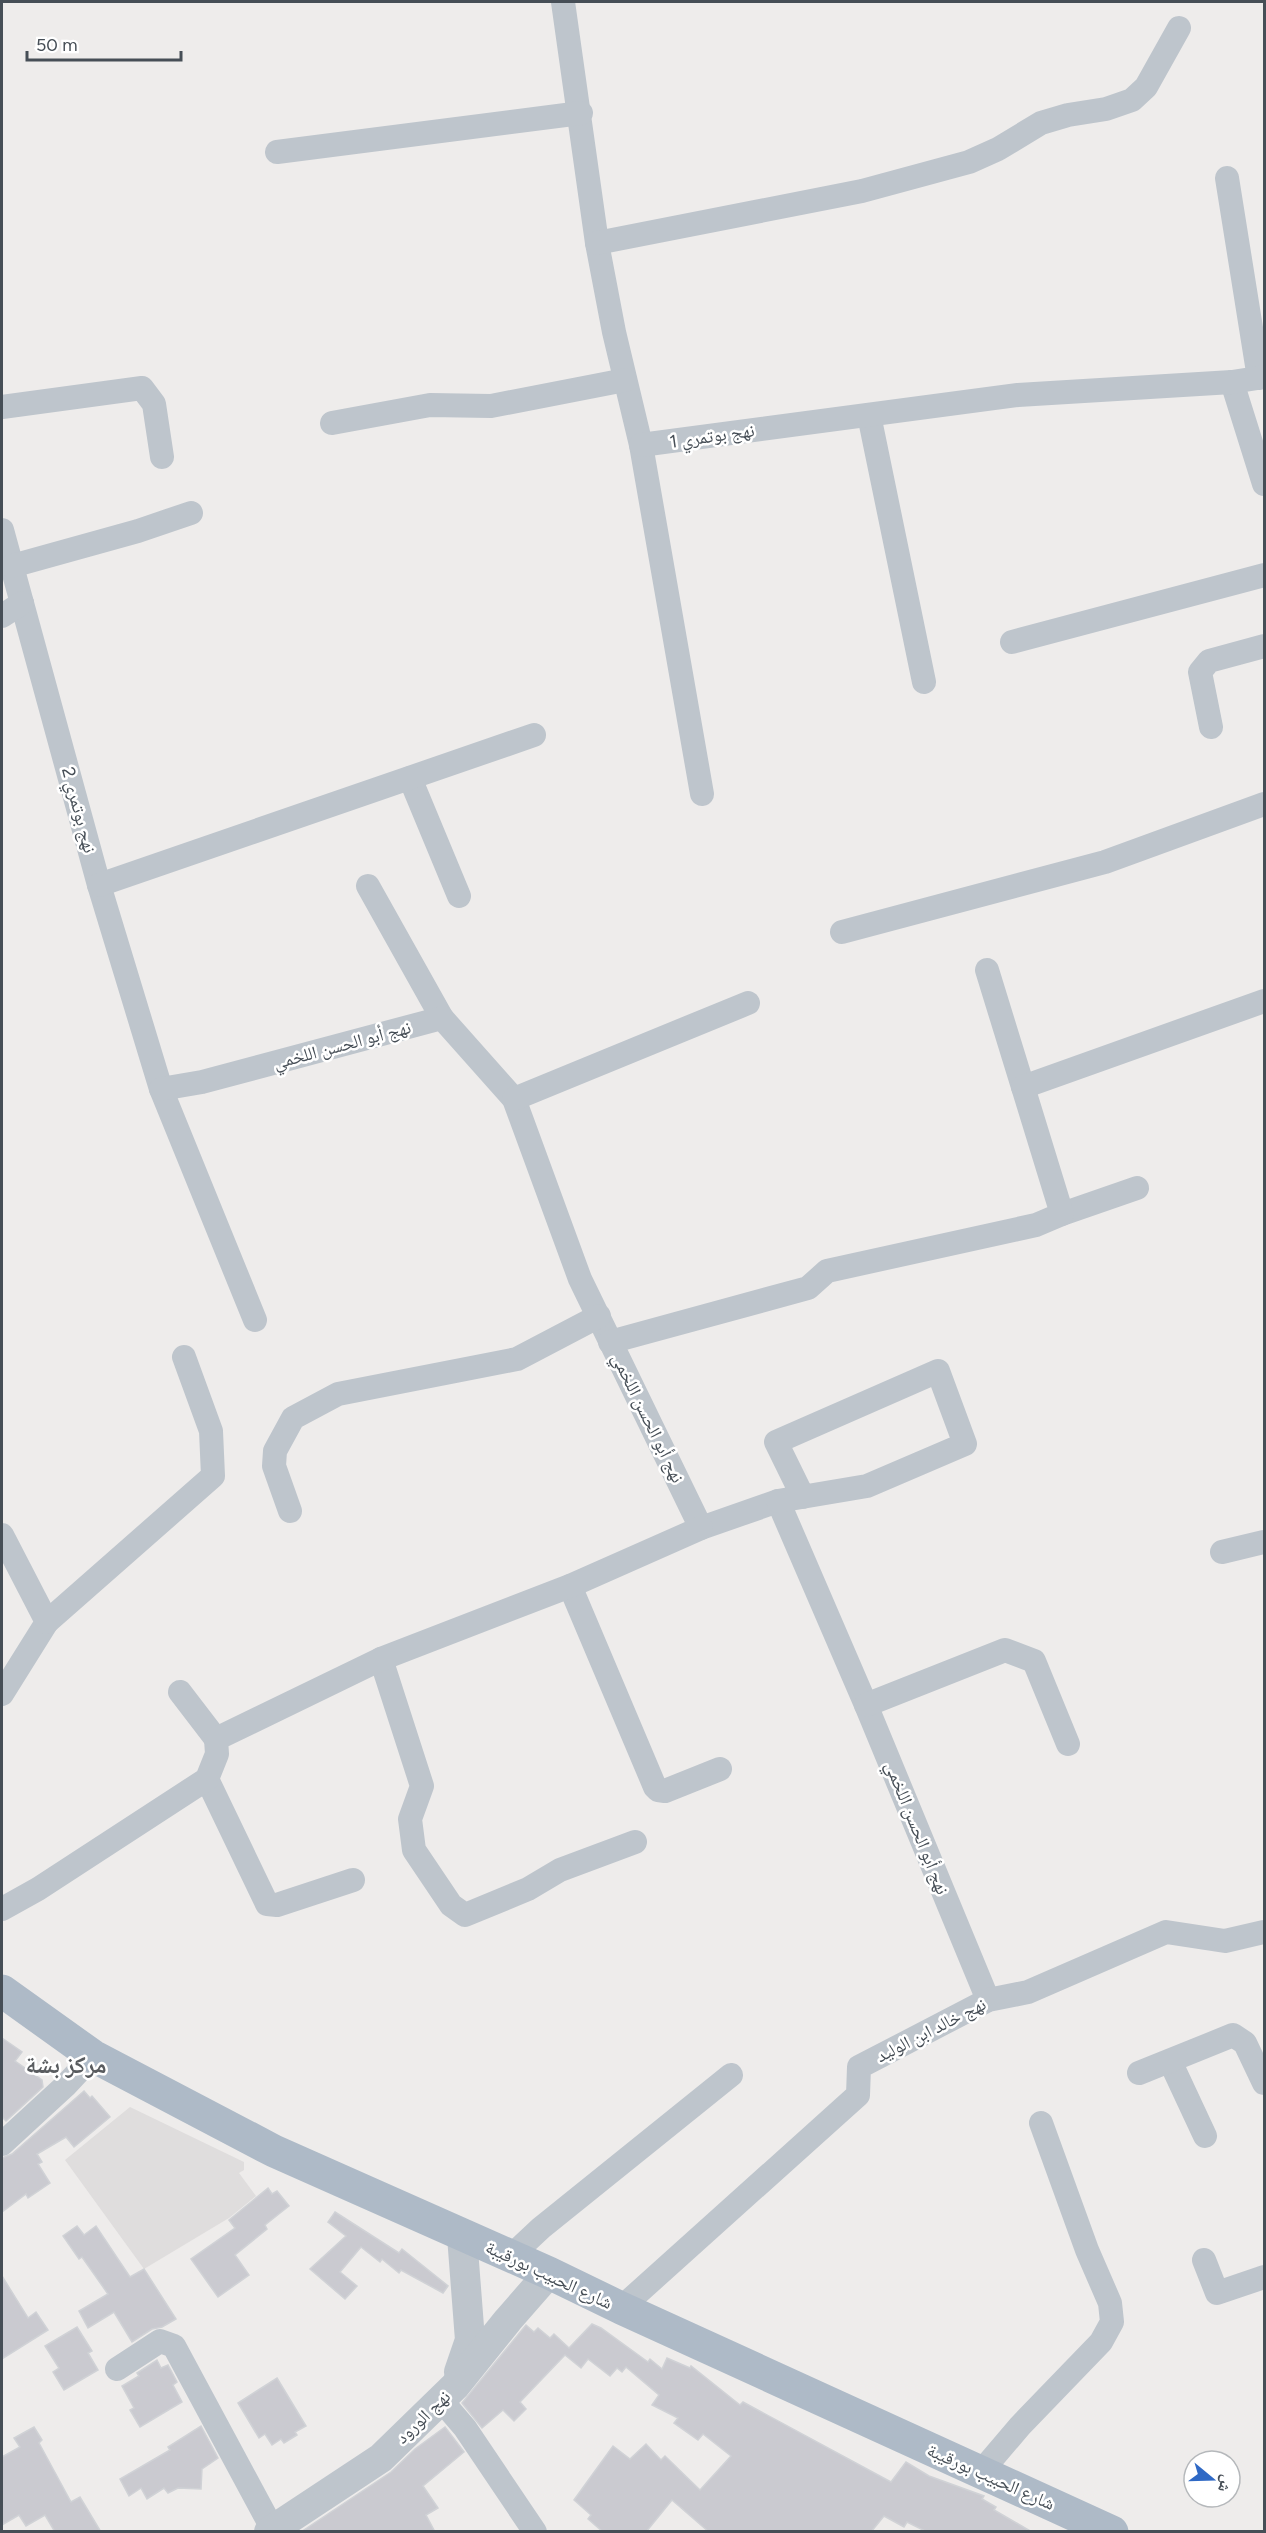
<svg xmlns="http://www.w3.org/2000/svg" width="1266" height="2533" font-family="Figtree,'Noto Naskh Arabic',sans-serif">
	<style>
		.education { fill: #dfdddd }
		.building { fill: #cacad0; stroke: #d0d2d6; stroke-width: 1.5 }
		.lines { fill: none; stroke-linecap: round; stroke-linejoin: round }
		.minor { stroke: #bec5cc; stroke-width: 24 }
		.tertiary { stroke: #bec5cc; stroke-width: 30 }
		.primary { stroke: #aebac7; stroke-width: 33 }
		.labels { text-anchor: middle; stroke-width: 5; stroke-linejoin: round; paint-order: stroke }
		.street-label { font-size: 18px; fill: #464e56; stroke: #fff }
		.district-label { font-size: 24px; font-weight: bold; fill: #595c5f; stroke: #fff }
	</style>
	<rect width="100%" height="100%" fill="#eeeceb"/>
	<path class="education" d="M130 2107 244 2162V2170L239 2173 256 2196 229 2218 144 2269 65 2160Z"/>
	<g class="building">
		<path d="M2 2038 22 2052 15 2061 42 2080 43 2087 6 2121 2 2117Z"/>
		<path d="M84 2091 90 2098 92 2096 110 2117 74 2147 66 2137 37 2154 42 2162 38 2164 50 2183 28 2198 26 2194 2 2212V2158L12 2154Z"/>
		<path d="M268 2188 272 2194 277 2191 289 2206 265 2225 267 2229 235 2255 249 2275 218 2297 191 2259 235 2228 229 2220Z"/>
		<path d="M335 2212 399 2253 402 2249 448 2286 443 2293 401 2270 399 2273 382 2259 380 2262 361 2247 340 2272 357 2286 345 2299 310 2269 346 2236 328 2222Z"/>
		<path d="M77 2226 84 2235 96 2226 130 2277 144 2269 176 2319 162 2327 152 2329 132 2342 114 2312 88 2328 79 2311 108 2294 82 2257 79 2259 63 2236Z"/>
		<path d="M2 2276 28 2318 36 2312 48 2330 2 2359Z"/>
		<path d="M592 2324 601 2328 648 2362 650 2359 662 2369 667 2358 690 2368 691 2366 740 2405 743 2402 891 2482 906 2462 929 2476 984 2496 982 2499 996 2507 994 2510 1032 2532H927L907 2522 904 2527 884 2516 871 2532H709L672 2500 646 2532H603L588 2519 591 2515 574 2500 613 2446 630 2459 646 2444 661 2460 665 2456 700 2490 731 2456 703 2434 698 2440 674 2423 678 2418 652 2405 659 2395 626 2367 622 2372 617 2368 610 2376 588 2359 581 2368 565 2355 520 2402 526 2409 514 2421 503 2410 482 2428 462 2403 526 2325 534 2332 538 2328 550 2338 554 2334 569 2348Z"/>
		<path d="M77 2327 92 2351 88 2353 98 2370 64 2390 53 2372 59 2368 45 2346Z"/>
		<path d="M157 2360 161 2368 168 2365 177 2382 173 2385 182 2402 140 2427 130 2410 134 2408 122 2386 139 2376 137 2373Z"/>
		<path d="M277 2378 306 2426 295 2432 297 2435 284 2443 281 2439 272 2445 265 2434 259 2438 238 2403Z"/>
		<path d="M201 2426 218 2458 202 2469 201 2489 178 2488 168 2493 164 2488 147 2499 141 2488 129 2496 120 2479 170 2450 168 2447Z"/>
		<path d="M34 2427 42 2440 39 2443 71 2502 80 2497 101 2532H55L45 2515 26 2526 19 2515 2 2525V2457L20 2447 14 2438Z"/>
		<path d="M445 2427 464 2452 423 2486 438 2508 426 2515 435 2532H301L391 2472 415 2449Z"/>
	</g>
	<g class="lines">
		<g class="minor">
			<path d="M563 2 597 243 614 332 641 445 702 794"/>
			<path d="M277 152 581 113"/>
			<path d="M1227 178 1259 378"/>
			<path d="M597 243 862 191 969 162 998 149 1041 123 1068 115 1106 109 1132 100 1146 87 1179 28"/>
			<path d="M1232 382 1264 484"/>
			<path d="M2 407 142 388 154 404 162 457"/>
			<path d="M869 415 924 682"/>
			<path d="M332 423 430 405 491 406 625 380"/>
			<path d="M641 445 1018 395 1232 382 1264 377"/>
			<path d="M2 530 99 885 161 1089 255 1320"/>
			<path d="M12 566 138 531 191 513"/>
			<path d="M2 616 22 603"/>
			<path d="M1012 642 1264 575"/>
			<path d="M1211 727 1200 672 1209 661 1264 646"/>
			<path d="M410 778 459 896"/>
			<path d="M99 885 534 735"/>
			<path d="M368 886 442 1018"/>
			<path d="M842 932 1105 862 1264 804"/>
			<path d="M987 970 1023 1087"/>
			<path d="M161 1089 202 1082 442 1018 514 1099 580 1279 701 1528 778 1501 866 1705 988 2000"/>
			<path d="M514 1099 748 1003"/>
			<path d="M1062 1214 1137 1188"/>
			<path d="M610 1342 808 1288 827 1271 1036 1225 1062 1214 1023 1087 1264 1001"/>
			<path d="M778 1501 867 1486 965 1444 938 1371 776 1442 803 1497"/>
			<path d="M290 1511 274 1466 275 1451 293 1418 338 1394 517 1359 599 1316"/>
			<path d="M2 1535 47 1622 2 1694"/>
			<path d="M1222 1552 1264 1542"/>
			<path d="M570 1586 655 1787 658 1790 665 1791 720 1769"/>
			<path d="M47 1622 213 1476 211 1431 184 1357"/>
			<path d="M381 1659 422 1786 410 1819 414 1850 451 1905 465 1915 528 1889 560 1870 635 1842"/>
			<path d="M180 1692 216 1739"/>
			<path d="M866 1705 1005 1650 1034 1661 1068 1744"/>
			<path d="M207 1779 267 1904 277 1905 353 1880"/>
			<path d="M2 1909 38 1889 207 1779 217 1754 216 1739 381 1659 570 1586 701 1528"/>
			<path d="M1170 2061 1205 2136"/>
			<path d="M1139 2073 1233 2035 1245 2043 1264 2083"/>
			<path d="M2 2144 65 2086 93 2056"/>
			<path d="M510 2257 541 2228 731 2075"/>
			<path d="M1204 2260 1217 2293 1264 2277"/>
			<path d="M621 2308 858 2095 859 2067 988 2000 1028 1992 1166 1932 1225 1941 1264 1932"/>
			<path d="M117 2369 160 2341 174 2346 273 2530"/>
			<path d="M441 2400 465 2428 535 2532"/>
			<path d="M980 2473 1020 2426 1101 2342 1112 2322 1110 2303 1087 2250 1041 2123"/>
		</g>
		<g class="tertiary">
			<path d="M459 2372 470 2340 462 2236"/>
			<path d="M269 2532 381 2458 455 2386 508 2320 549 2273"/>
		</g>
		<path class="primary" d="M2 1991 93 2056 274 2151 549 2273 621 2308 1112 2532"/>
	</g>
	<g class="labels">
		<g class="street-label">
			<text transform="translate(712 436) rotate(-8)" y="6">نهج بوتمري 1</text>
			<text transform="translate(79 810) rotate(75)" y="6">نهج بوتمري 2</text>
			<text transform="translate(342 1045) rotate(-15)" y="6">نهج أبو الحسن اللخمي</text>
			<text transform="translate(648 1418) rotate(64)" y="6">نهج أبو الحسن اللخمي</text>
			<text transform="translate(917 1828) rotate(68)" y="6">نهج أبو الحسن اللخمي</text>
			<text transform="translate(931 2030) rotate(-27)" y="6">نهج خالد ابن الوليد</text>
			<text transform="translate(549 2275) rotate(25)" y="6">شارع الحبيب بورقيبة</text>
			<text transform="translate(423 2417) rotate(-44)" y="6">نهج الورود</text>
			<text transform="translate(991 2477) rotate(24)" y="6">شارع الحبيب بورقيبة</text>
		</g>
		<g class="district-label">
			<text x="66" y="2073">مركز بشة</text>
		</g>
	</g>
	<rect width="1266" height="2533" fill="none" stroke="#464e56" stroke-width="6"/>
	<g transform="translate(1212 2479) rotate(109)"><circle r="28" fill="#ffffff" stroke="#b5b8bb" stroke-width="1.5"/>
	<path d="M0-4.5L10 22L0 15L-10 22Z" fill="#2f69c5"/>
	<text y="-9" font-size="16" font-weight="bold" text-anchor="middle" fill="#464e56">ش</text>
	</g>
	<path d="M27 51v9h154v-9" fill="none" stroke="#464e56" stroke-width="3"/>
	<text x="36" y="51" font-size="18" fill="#464e56" stroke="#ffffff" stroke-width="4.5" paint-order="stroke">50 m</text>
</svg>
